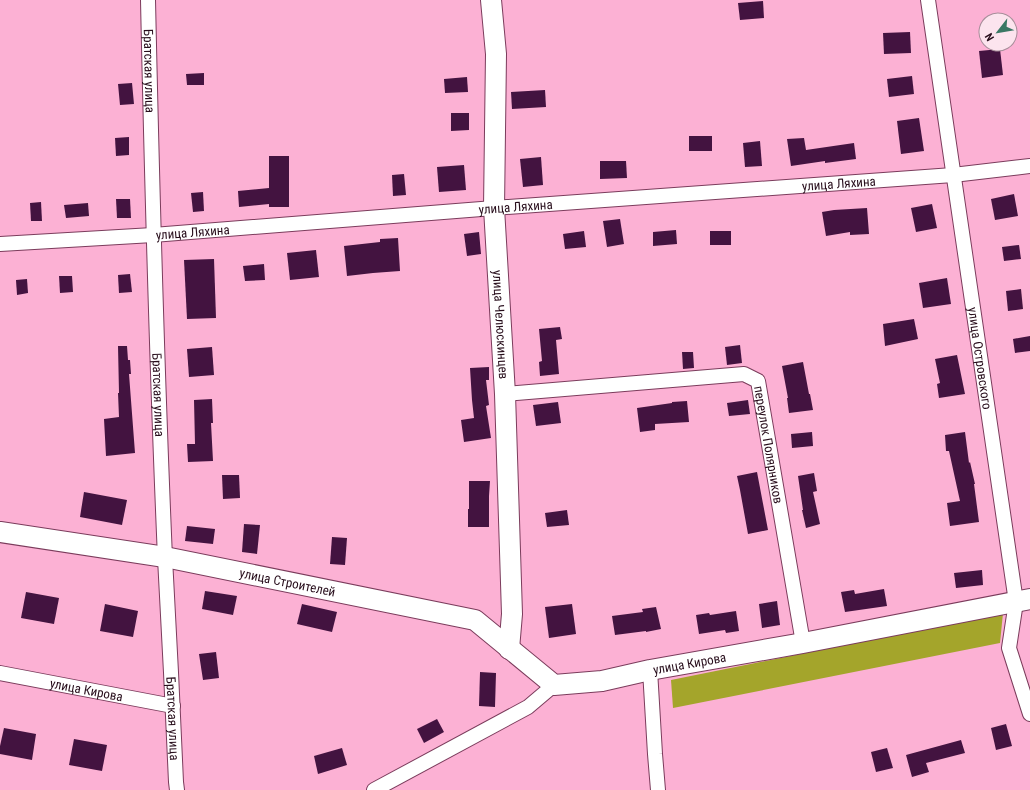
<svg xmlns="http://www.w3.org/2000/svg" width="1030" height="790" font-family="'Roboto Condensed',sans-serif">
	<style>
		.forest { fill: #a4a52b }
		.building { fill: #431340 }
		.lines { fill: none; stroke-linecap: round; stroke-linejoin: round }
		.street-casing { stroke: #7b3c5c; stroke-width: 16 }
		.secondary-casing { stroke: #7b3c5c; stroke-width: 22 }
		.street { stroke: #fff; stroke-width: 14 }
		.secondary { stroke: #fff; stroke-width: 20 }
		.labels { text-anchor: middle; stroke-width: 4; stroke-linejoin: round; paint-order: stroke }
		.street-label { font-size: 13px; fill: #270d1b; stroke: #fce4ee }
	</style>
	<rect width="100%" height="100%" fill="#fcb1d4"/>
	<path class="forest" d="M1003 613 1000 643 673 708 671 680Z"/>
	<g class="building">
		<path d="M763 1 764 18 740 20 738 3Z"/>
		<path d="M910 32 911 53 884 54 883 33Z"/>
		<path d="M1000 49 1003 75 982 78 979 51Z"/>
		<path d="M204 73V85H187L186 74Z"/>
		<path d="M912 76 914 94 889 97 887 79Z"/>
		<path d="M467 77 468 92 445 93 444 79Z"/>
		<path d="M132 83 134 104 120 105 118 84Z"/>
		<path d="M545 90 546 107 512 109 511 92Z"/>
		<path d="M451 113H469V130L451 131Z"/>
		<path d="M919 118 924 151 901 154 897 121Z"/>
		<rect x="689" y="136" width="23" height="15"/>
		<path d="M129 137V155L116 156 115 138Z"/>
		<path d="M804 138 806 150 854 143 856 159 825 163V161L791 166 787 139Z"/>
		<path d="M760 141 762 166 745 167 743 143Z"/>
		<path d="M269 156H289V207H269V204L239 207 238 191 269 188Z"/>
		<path d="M541 157 543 185 523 187 520 159Z"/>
		<path d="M600 161H626L627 178 600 179Z"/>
		<path d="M464 165 466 190 439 192 437 167Z"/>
		<path d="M404 174 406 195 393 196 392 175Z"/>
		<path d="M203 192 204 211 193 212 191 193Z"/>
		<path d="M1014 194 1018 216 995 220 991 199Z"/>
		<path d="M116 199H130L131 218H117Z"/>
		<path d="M41 202 42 221H31L30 203Z"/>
		<path d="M88 203 89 216 66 218 64 205Z"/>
		<path d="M932 204 937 228 916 232 911 208Z"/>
		<path d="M867 208 869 234 850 235V232L826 236 822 212 834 210Z"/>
		<path d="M620 219 624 244 607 247 603 221Z"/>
		<path d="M676 230 677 244 653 246V232Z"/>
		<path d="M584 231 586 247 565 249 563 234Z"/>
		<rect x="710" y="231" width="21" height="14"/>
		<path d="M479 232 481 254 467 256 464 234Z"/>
		<path d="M398 238 400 271 373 273 347 276 344 246 380 242V239Z"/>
		<path d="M1019 245 1021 259 1004 261 1002 247Z"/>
		<path d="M316 250 319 277 290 280 287 253Z"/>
		<path d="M214 259 216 318 187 319 184 260Z"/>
		<path d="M264 264 265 280 245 281 243 266Z"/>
		<path d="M130 274 132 292 119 293 118 275Z"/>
		<path d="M59 276H72L73 292 60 293Z"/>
		<path d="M947 278 951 304 923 308 919 283Z"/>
		<path d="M27 279 28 293 17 295 16 280Z"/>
		<path d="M1021 289 1023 309 1008 311 1006 291Z"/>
		<path d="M914 319 918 339 885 346 883 324Z"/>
		<path d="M560 327 562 339 556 340 559 374 540 376 539 362 542 361 539 329Z"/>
		<path d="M1030 336V351L1015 353 1013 339Z"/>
		<path d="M740 345 742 363 727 365 725 347Z"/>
		<path d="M118 346H127L128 360H130L131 374H129L135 453 106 456 104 419 119 417 118 393H119Z"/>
		<path d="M212 347 214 375 189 377 187 349Z"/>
		<path d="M682 352H693L694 368 683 369Z"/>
		<path d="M957 355 965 394 939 398 937 384 940 383 935 359Z"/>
		<path d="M803 362 809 394H810L813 410 789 413 787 398H788L782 366Z"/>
		<path d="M489 367V380H486L489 405 486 406 491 438 464 442 461 420 474 418 472 400 470 368Z"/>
		<path d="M212 399 213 423H211L213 461 188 462 187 444H195L194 400Z"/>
		<path d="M748 400 750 414 729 416 727 403Z"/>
		<path d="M687 401 689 422 655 424V430L640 432 637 408 672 403V402Z"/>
		<path d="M558 402 561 423 536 426 533 405Z"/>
		<path d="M812 432 813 446 792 448 791 434Z"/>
		<path d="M965 432 969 463 970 462 975 484H974L979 522 950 526 947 503 960 501 949 451H946L945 435Z"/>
		<path d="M757 472 768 530 748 534 740 490 737 476Z"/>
		<path d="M814 473 817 491 813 492 820 524 806 528 802 510H803L798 476Z"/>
		<path d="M222 475H239L240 498 223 499Z"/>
		<path d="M469 481H490L489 496V527H468V509H469Z"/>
		<path d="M84 492 127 500 122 525 80 517Z"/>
		<path d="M567 510 569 525 547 527 545 513Z"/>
		<path d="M244 524 260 525 257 554 242 552Z"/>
		<path d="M187 526 215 529 213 544 185 541Z"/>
		<path d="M332 537 347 538 345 565 330 564Z"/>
		<path d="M982 570 983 585 956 588 954 573Z"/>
		<path d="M884 589 887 606 845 612 841 592 854 590 855 594Z"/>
		<path d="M205 591 237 596 233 615 202 609Z"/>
		<path d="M26 592 59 598 54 624 21 618Z"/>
		<path d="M777 601 780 625 762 628 759 604Z"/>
		<path d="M105 604 138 611 133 637 100 631Z"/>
		<path d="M302 604 337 612 332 632 297 624Z"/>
		<path d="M572 604 576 634 549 638 545 607Z"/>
		<path d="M656 607 661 629 646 632V631L615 635 612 616 643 612 642 609Z"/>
		<path d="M736 611 739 631 726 633 725 630 699 634 696 615 709 613 710 615Z"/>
		<path d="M216 652 219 678 203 680 199 654Z"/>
		<path d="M480 672 496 673 495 707 479 706Z"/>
		<path d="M437 719 444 732 424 743 417 729Z"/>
		<path d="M1006 724 1012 746 996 750 991 728Z"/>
		<path d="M4 728 36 734 32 760 0 754V746Z"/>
		<path d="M74 739 107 745 102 771 69 765Z"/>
		<path d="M961 740 965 753 926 763 929 772 912 777 906 755Z"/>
		<path d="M342 748 347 765 318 774 314 756Z"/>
		<path d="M887 748 893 768 876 772 871 752Z"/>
	</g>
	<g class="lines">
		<defs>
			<g id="street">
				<path id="s1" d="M148 0C152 186 157 372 165 558 169 633 173 707 176 782L177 790"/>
				<path id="s2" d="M928 0 1016 602 1009 648 1030 714"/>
				<path id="s3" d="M0 244 153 235 494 208 953 175 1030 166"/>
				<path id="s4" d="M505 394 744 374 758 381 803 643"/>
				<path d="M650 670 655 754 658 790"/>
				<path id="s5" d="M0 673 173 706"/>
				<path d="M374 790 528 707 554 685"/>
			</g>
			<g id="secondary">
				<path id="s6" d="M491 0 496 54 494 208 505 394 512 614 509 649"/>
				<path id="s7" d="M0 532 165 557 475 620 554 685 602 681 650 670 803 643 1030 599"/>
			</g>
		</defs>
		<use href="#street" class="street-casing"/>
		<use href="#secondary" class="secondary-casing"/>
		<use href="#street" class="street"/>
		<use href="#secondary" class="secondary"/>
	</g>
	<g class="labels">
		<g class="street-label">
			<text dy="5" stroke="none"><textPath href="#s1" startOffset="71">Братская улица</textPath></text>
			<text dy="5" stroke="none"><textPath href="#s3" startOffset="841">улица Ляхина</textPath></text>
			<text dy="5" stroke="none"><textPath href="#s3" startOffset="517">улица Ляхина</textPath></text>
			<text dy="5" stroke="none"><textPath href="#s3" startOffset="193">улица Ляхина</textPath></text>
			<text dy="5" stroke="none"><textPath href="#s6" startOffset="325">улица Челюскинцев</textPath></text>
			<text dy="5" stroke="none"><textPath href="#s2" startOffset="362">улица Островского</textPath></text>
			<text dy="5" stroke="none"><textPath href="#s1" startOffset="395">Братская улица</textPath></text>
			<text dy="5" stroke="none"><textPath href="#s4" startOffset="320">переулок Полярников</textPath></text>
			<text dy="5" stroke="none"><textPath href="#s7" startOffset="292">улица Строителей</textPath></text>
			<text dy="5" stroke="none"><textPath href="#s7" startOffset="723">улица Кирова</textPath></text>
			<text dy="5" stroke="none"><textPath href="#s5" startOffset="88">улица Кирова</textPath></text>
			<text dy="5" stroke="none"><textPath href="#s1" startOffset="719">Братская улица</textPath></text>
		</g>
	</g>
	<g transform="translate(998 32) rotate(239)"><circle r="19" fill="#fce4ee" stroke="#a78e9a"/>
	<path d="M0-3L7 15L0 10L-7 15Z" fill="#3a7864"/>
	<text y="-6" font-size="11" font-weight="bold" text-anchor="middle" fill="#270d1b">N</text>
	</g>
</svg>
